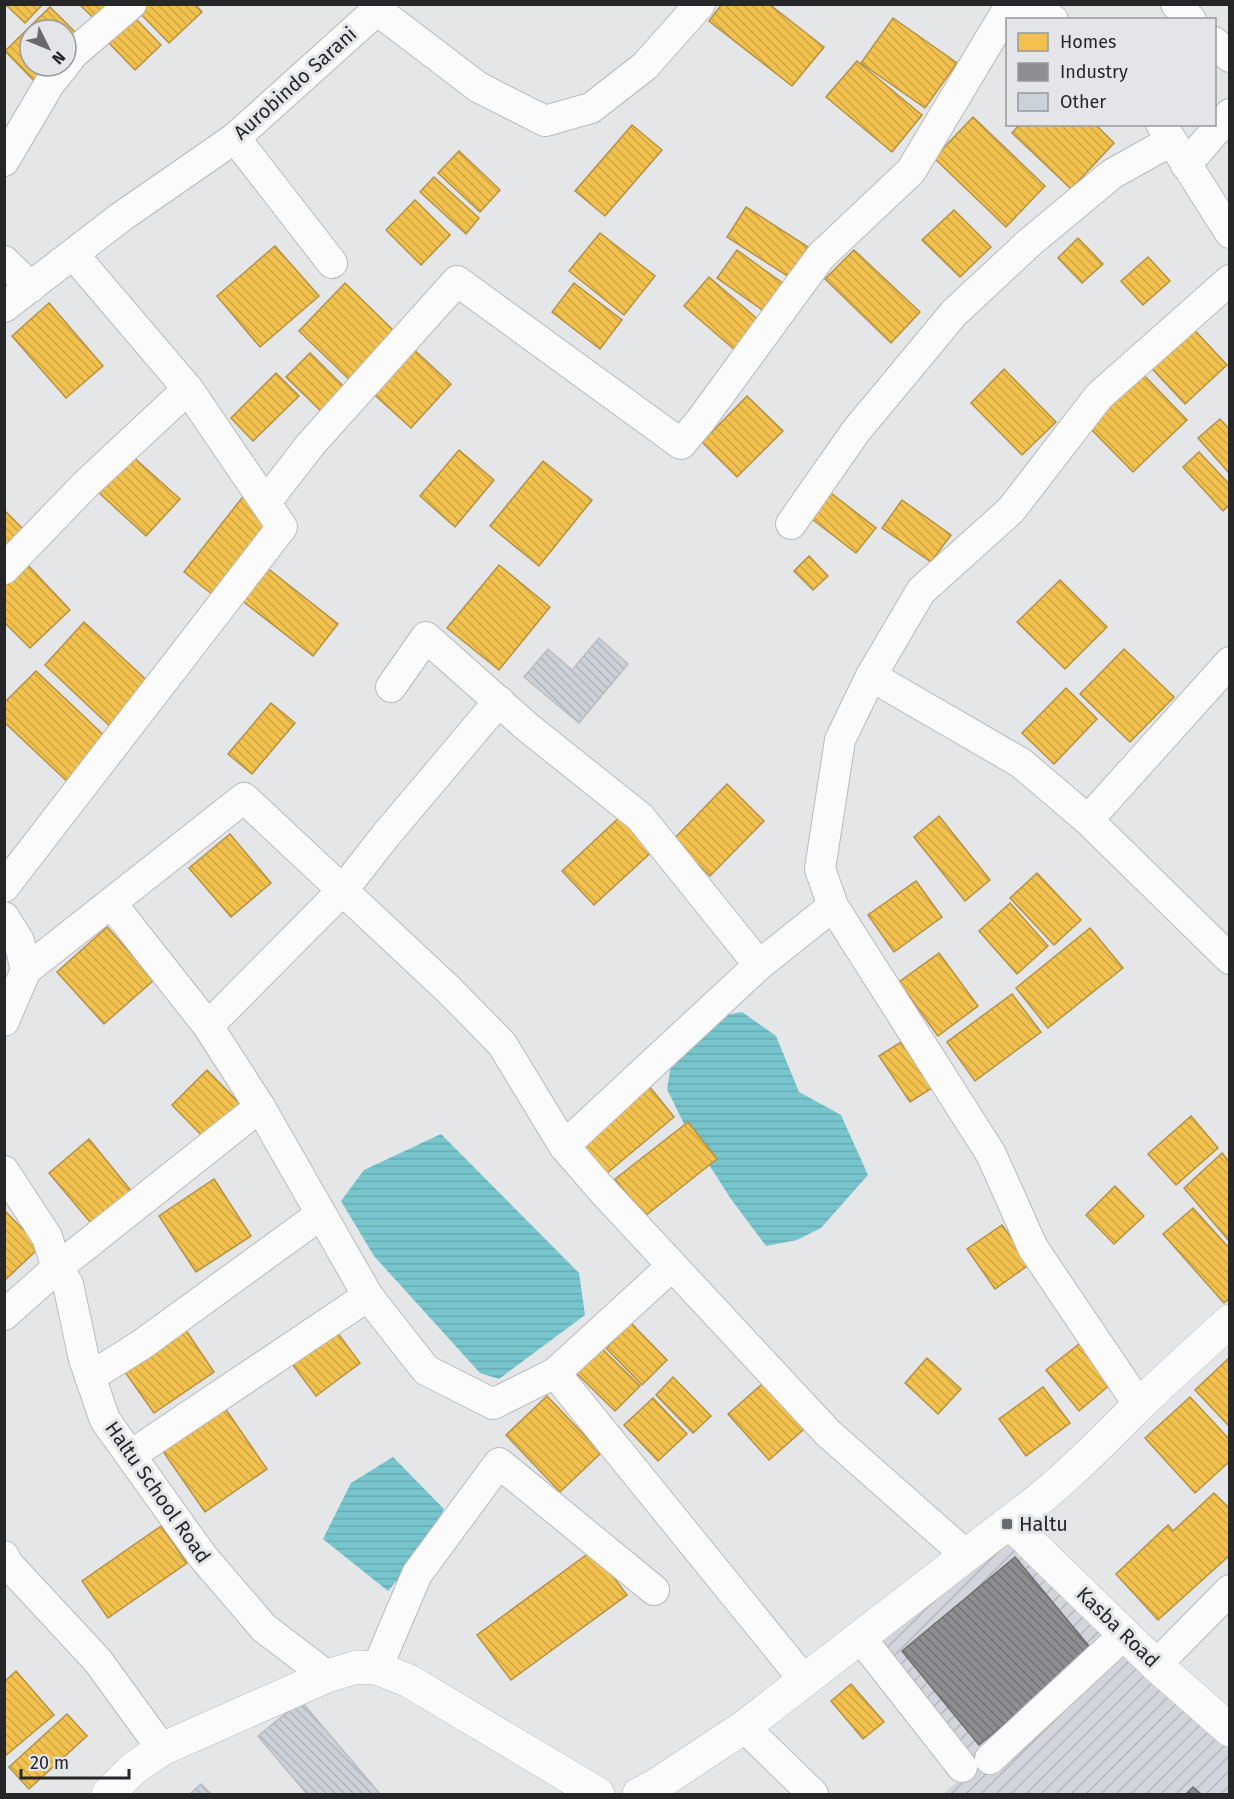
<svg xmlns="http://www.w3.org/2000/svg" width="1234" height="1799" font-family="'Fira Sans',sans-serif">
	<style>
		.industrial { fill: url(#industrial-furrows) }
		.water { fill: url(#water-rules) }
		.homes { fill: url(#homes-back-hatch); stroke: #b59243; stroke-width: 1.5 }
		.industry { fill: url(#industry-back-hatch); stroke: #6e6e72; stroke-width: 1.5 }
		.building { fill: url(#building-back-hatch); stroke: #babcbd; stroke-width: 1.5 }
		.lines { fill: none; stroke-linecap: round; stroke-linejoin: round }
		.minor-casing { stroke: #b9babb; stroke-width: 32 }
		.tertiary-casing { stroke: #b9babb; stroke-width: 34 }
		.secondary-casing { stroke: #b9babb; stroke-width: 34 }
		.minor { stroke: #fbfbfc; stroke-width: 30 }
		.tertiary { stroke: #fbfbfc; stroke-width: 33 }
		.secondary { stroke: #fbfbfc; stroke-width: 33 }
		.poi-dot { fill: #68696b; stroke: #e3e5e9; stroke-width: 2 }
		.labels { text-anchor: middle; stroke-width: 6; stroke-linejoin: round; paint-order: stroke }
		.street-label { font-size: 20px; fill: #262628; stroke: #e3e5e9 }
		.poi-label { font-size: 20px; fill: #262628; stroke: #e3e5e9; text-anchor: start }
	</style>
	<defs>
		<pattern id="industrial-furrows" width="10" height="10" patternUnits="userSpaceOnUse" patternTransform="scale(1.5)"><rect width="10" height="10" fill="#d2d6dc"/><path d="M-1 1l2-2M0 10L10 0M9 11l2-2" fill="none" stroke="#b4b8bd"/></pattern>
		<pattern id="water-rules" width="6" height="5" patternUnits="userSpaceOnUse" patternTransform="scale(1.5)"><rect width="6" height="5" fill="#77c6cd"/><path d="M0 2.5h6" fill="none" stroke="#67aab0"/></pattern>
		<pattern id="homes-back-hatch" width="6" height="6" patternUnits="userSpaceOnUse" patternTransform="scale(1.5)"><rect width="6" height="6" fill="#f2c14e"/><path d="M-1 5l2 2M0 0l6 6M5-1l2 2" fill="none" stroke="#cfa644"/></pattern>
		<pattern id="industry-back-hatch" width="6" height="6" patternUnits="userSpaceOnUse" patternTransform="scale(1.5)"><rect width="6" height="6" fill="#8d8d92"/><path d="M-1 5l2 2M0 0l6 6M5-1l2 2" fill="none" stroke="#737377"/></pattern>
		<pattern id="building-back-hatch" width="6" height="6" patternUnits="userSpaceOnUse" patternTransform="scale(1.5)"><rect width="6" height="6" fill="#ccd2da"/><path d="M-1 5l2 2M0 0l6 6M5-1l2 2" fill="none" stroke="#afb4bb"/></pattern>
	</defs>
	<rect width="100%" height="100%" fill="#e4e6e8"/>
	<path class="industrial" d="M1010 1541 1221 1743 1229 1748V1794H943L972 1769 876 1639Z"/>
	<g class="water">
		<path d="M742 1012 776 1036 799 1092 841 1115 868 1175 821 1228 797 1240 766 1246 731 1199 688 1132 667 1089 678 1024Z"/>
		<path d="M441 1134 579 1273 585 1315 499 1379 480 1373 374 1256 341 1201 364 1170Z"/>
		<path d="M393 1457 444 1509 426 1546 388 1591 323 1539 351 1483Z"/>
	</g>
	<g class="homes">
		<path d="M5 4H43L25 23Z"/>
		<path d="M79 4H123L103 27Z"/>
		<path d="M143 4H195L202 12 169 43 137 10Z"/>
		<path d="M722 4H769L824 47 792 86 709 21Z"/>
		<path d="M50 7 82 39 66 55V30H30V66H55L37 84 5 51Z"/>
		<path d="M133 16 161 45 135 70 107 41Z"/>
		<path d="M893 18 957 63 925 108 861 63Z"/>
		<path d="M857 61 922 115 892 152 826 97Z"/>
		<path d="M973 117 1045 186 1006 227 934 158Z"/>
		<path d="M1020 124H1095L1114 143 1071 189 1012 133Z"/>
		<path d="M632 125 662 150 605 216 575 191Z"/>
		<path d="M459 151 500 190 480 212 438 173Z"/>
		<path d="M434 177 479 218 466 234 420 192Z"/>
		<path d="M415 200 450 235 421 265 386 230Z"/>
		<path d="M746 207 808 247 789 277 727 237Z"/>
		<path d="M954 210 991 247 960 277 922 240Z"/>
		<path d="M600 233 655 276 624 315 569 271Z"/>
		<path d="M1078 238 1103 264 1082 283 1058 258Z"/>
		<path d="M275 246 319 296 260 347 217 296Z"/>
		<path d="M737 250 788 287 768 314 717 278Z"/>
		<path d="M854 250 920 312 891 343 825 279Z"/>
		<path d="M1148 257 1170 281 1143 305 1121 281Z"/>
		<path d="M709 277 761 322 736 351 684 306Z"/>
		<path d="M345 283 400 337 354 384 299 331Z"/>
		<path d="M574 283 622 320 600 349 552 312Z"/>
		<path d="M49 303 103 366 66 398 12 336Z"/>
		<path d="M1186 321 1227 365 1185 404 1144 360Z"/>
		<path d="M409 345 451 384 411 428 368 389Z"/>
		<path d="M310 353 350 393 327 417 286 377Z"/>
		<path d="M1137 368 1187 420 1133 472 1082 420Z"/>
		<path d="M1004 369 1056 422 1022 455 971 403Z"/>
		<path d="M276 373 299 396 253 441 231 418Z"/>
		<path d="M747 396 783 431 737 477 702 442Z"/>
		<path d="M1220 419 1230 430V474L1198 438Z"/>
		<path d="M459 450 494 480 455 527 420 496Z"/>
		<path d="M1199 452 1230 485V504L1223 511 1183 467Z"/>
		<path d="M131 455 180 499 146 536 97 491Z"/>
		<path d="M543 461 592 500 539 566 490 526Z"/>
		<path d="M827 490 876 528 856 553 807 515Z"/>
		<path d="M245 494 274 517 213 595 184 572Z"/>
		<path d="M902 500 951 535 931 562 882 528Z"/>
		<path d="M4 510 27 533 4 551Z"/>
		<path d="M809 556 828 576 813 590 794 571Z"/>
		<path d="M26 563 70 610 30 648 4 622V583Z"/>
		<path d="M499 565 550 607 499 670 447 628Z"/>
		<path d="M266 567 338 624 313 656 240 599Z"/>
		<path d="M1060 580 1107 627 1065 669 1017 622Z"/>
		<path d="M84 622 154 687 114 730 45 665Z"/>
		<path d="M1124 649 1174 697 1130 742 1080 694Z"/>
		<path d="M36 671 112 743 72 786 4 722V703Z"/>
		<path d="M1066 688 1097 719 1054 764 1022 733Z"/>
		<path d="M271 703 295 723 252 774 228 754Z"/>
		<path d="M727 784 764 821 710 876 673 840Z"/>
		<path d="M625 812 657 847 594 905 562 871Z"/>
		<path d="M939 816 990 880 965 901 914 837Z"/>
		<path d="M230 834 271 883 231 917 189 868Z"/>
		<path d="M1037 873 1081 920 1054 945 1010 898Z"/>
		<path d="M916 881 942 917 894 952 868 915Z"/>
		<path d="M1010 903 1048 946 1017 974 979 931Z"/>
		<path d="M107 927 154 980 104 1024 57 972Z"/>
		<path d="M1090 928 1123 968 1048 1028 1016 988Z"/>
		<path d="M939 953 978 1006 938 1036 899 982Z"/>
		<path d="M1012 994 1041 1032 975 1081 947 1042Z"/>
		<path d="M901 1042 932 1088 910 1102 879 1056Z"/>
		<path d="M207 1070 245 1109 210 1144 172 1105Z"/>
		<path d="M644 1080 674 1117 606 1174 576 1137Z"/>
		<path d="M1191 1116 1218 1148 1176 1185 1148 1154Z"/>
		<path d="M688 1122 717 1159 645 1216 615 1179Z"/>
		<path d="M89 1139 136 1197 96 1229 49 1173Z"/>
		<path d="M1222 1153 1230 1163V1242L1184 1188Z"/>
		<path d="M214 1179 251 1236 196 1272 159 1216Z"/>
		<path d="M1115 1186 1144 1216 1114 1244 1086 1215Z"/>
		<path d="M1193 1208 1230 1249V1298L1224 1303 1163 1234Z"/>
		<path d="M5 1211 40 1247 4 1281V1212Z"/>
		<path d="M1002 1225 1030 1264 995 1289 967 1249Z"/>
		<path d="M181 1323 214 1372 154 1413 120 1365Z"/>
		<path d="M631 1323 667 1360 642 1385 606 1348Z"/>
		<path d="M331 1324 360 1363 316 1396 287 1357Z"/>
		<path d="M597 1344 640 1386 615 1411 572 1369Z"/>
		<path d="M1079 1344 1111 1384 1079 1411 1046 1370Z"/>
		<path d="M1230 1357V1427L1195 1390Z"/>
		<path d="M927 1358 961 1389 938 1414 905 1383Z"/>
		<path d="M673 1377 711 1416 693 1433 656 1395Z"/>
		<path d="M769 1378 810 1424 769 1460 728 1414Z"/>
		<path d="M1043 1387 1070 1423 1026 1456 999 1419Z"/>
		<path d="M547 1396 601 1453 560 1492 506 1435Z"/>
		<path d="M1190 1397 1230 1440V1461L1195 1493 1145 1438Z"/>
		<path d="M653 1398 687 1434 658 1461 624 1425Z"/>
		<path d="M222 1404 267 1469 205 1512 160 1447Z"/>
		<path d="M1214 1493 1230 1509V1555L1158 1620 1116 1574 1168 1525 1173 1531Z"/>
		<path d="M161 1526 187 1563 108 1618 82 1581Z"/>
		<path d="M593 1550 627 1595 511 1680 477 1635Z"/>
		<path d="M16 1671 54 1715 4 1757V1682Z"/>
		<path d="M851 1684 884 1722 863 1739 831 1701Z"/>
		<path d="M67 1714 87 1736 29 1789 9 1767Z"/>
	</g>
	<g class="industry">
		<path d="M1015 1557 1093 1651 979 1745 902 1651Z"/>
		<path d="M1193 1787 1201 1794H1186Z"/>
	</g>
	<g class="building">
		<path d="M599 638 628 664 579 723 524 677 548 649 572 670Z"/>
		<path d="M301 1701 380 1794H307L258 1736Z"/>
		<path d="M201 1784 211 1794H190Z"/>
	</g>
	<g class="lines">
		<defs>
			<g id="minor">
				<path d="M1026 4 1053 20"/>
				<path d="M1176 4 1191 20"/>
				<path d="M1214 42 1230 57"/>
				<path d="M66 63 74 53 131 4"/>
				<path d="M1161 124 1230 233"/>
				<path d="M235 138 332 263"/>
				<path d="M4 161 50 83 64 66"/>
				<path d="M1186 165 1230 114"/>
				<path d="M4 261 31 287"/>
				<path d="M4 307 121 217 235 138 377 10 478 87 545 121 591 108 645 66 700 4"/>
				<path d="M266 502 311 444 457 281 681 444 701 420 821 256 911 171 1011 4"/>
				<path d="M791 524 856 431 954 313 1029 243 1112 174 1171 141"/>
				<path d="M4 569 86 484 188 389"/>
				<path d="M871 676 1021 763 1088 820 1230 959"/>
				<path d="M391 687 426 637 526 726 640 817 759 965 833 906 991 1154 1033 1248 1139 1405"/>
				<path d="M1088 820 1230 662"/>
				<path d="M4 887 282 527 188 389 73 254"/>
				<path d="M111 903 208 1026 342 891 386 835 499 701"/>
				<path d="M833 906 820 869 840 740 871 676 921 591 1011 510 1099 396 1230 280"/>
				<path d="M4 917 19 941 26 970 4 1021"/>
				<path d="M26 970 244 798 449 990 502 1044 564 1146 602 1190 828 1433 966 1555"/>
				<path d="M208 1026 260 1107 368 1296 426 1370 493 1404 555 1373 672 1266"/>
				<path d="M564 1146 759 965"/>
				<path d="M4 1171 47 1237 57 1268 68 1284 84 1359 105 1420 203 1557 264 1628 327 1676"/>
				<path d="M4 1315 57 1268 260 1107"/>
				<path d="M555 1373 804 1680"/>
				<path d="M90 1377 141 1345 320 1215"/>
				<path d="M131 1455 368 1296"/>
				<path d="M4 1556 7 1563 98 1661 162 1749"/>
				<path d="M860 1637 962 1767"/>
				<path d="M1156 1665 1230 1590"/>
				<path d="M377 1668 417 1574 499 1463 654 1590"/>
				<path d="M744 1727 813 1794"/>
				<path d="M990 1759 1125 1634"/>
			</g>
			<path id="tertiary" d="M1007 1524C1056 1489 1096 1448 1138 1406 1168 1377 1199 1349 1230 1321"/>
			<g id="secondary">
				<path d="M108 1794 134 1768 162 1749 327 1676 357 1667 377 1668 409 1681 598 1794"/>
				<path d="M639 1794 655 1786 744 1727 1007 1524 1013 1526 1156 1665 1230 1730"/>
			</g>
		</defs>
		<use href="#minor" class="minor-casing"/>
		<use href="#tertiary" class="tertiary-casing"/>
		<use href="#secondary" class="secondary-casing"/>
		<use href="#minor" class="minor"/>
		<use href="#tertiary" class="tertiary"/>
		<use href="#secondary" class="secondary"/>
	</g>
	<rect class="poi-dot" x="1001" y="1518" width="12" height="12" rx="3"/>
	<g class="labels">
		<g class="street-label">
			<text transform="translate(295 83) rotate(-42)" y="7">Aurobindo Sarani</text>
			<text transform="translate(158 1492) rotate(55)" y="7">Haltu School Road</text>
			<text transform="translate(1118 1627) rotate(44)" y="7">Kasba Road</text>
		</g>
		<g class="poi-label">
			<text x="1019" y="1531">Haltu</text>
		</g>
	</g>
	<rect width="1234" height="1799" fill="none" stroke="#262628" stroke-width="12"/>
	<rect x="1006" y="18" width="210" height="108" fill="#e3e5e9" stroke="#97999c" stroke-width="1.5"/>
	<rect x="1018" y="33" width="30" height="18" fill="#f2c14e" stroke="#97999c" stroke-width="1.5"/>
	<text x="1060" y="48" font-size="18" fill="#262628">Homes</text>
	<rect x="1018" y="63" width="30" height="18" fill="#8d8d92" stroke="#97999c" stroke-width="1.5"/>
	<text x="1060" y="78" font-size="18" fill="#262628">Industry</text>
	<rect x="1018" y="93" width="30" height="18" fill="#ccd2da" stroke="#97999c" stroke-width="1.5"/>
	<text x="1060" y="108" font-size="18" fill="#262628">Other</text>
	<g transform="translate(48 48) rotate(133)"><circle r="28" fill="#e3e5e9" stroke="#97999c" stroke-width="1.5"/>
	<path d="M0-4.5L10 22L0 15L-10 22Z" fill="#68696b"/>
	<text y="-9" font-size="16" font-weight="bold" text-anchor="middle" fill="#262628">N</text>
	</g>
	<path d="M21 1769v9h108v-9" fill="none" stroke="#262628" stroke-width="3"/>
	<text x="30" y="1769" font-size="18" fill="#262628" stroke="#e3e5e9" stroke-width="4.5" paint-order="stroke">20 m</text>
</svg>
